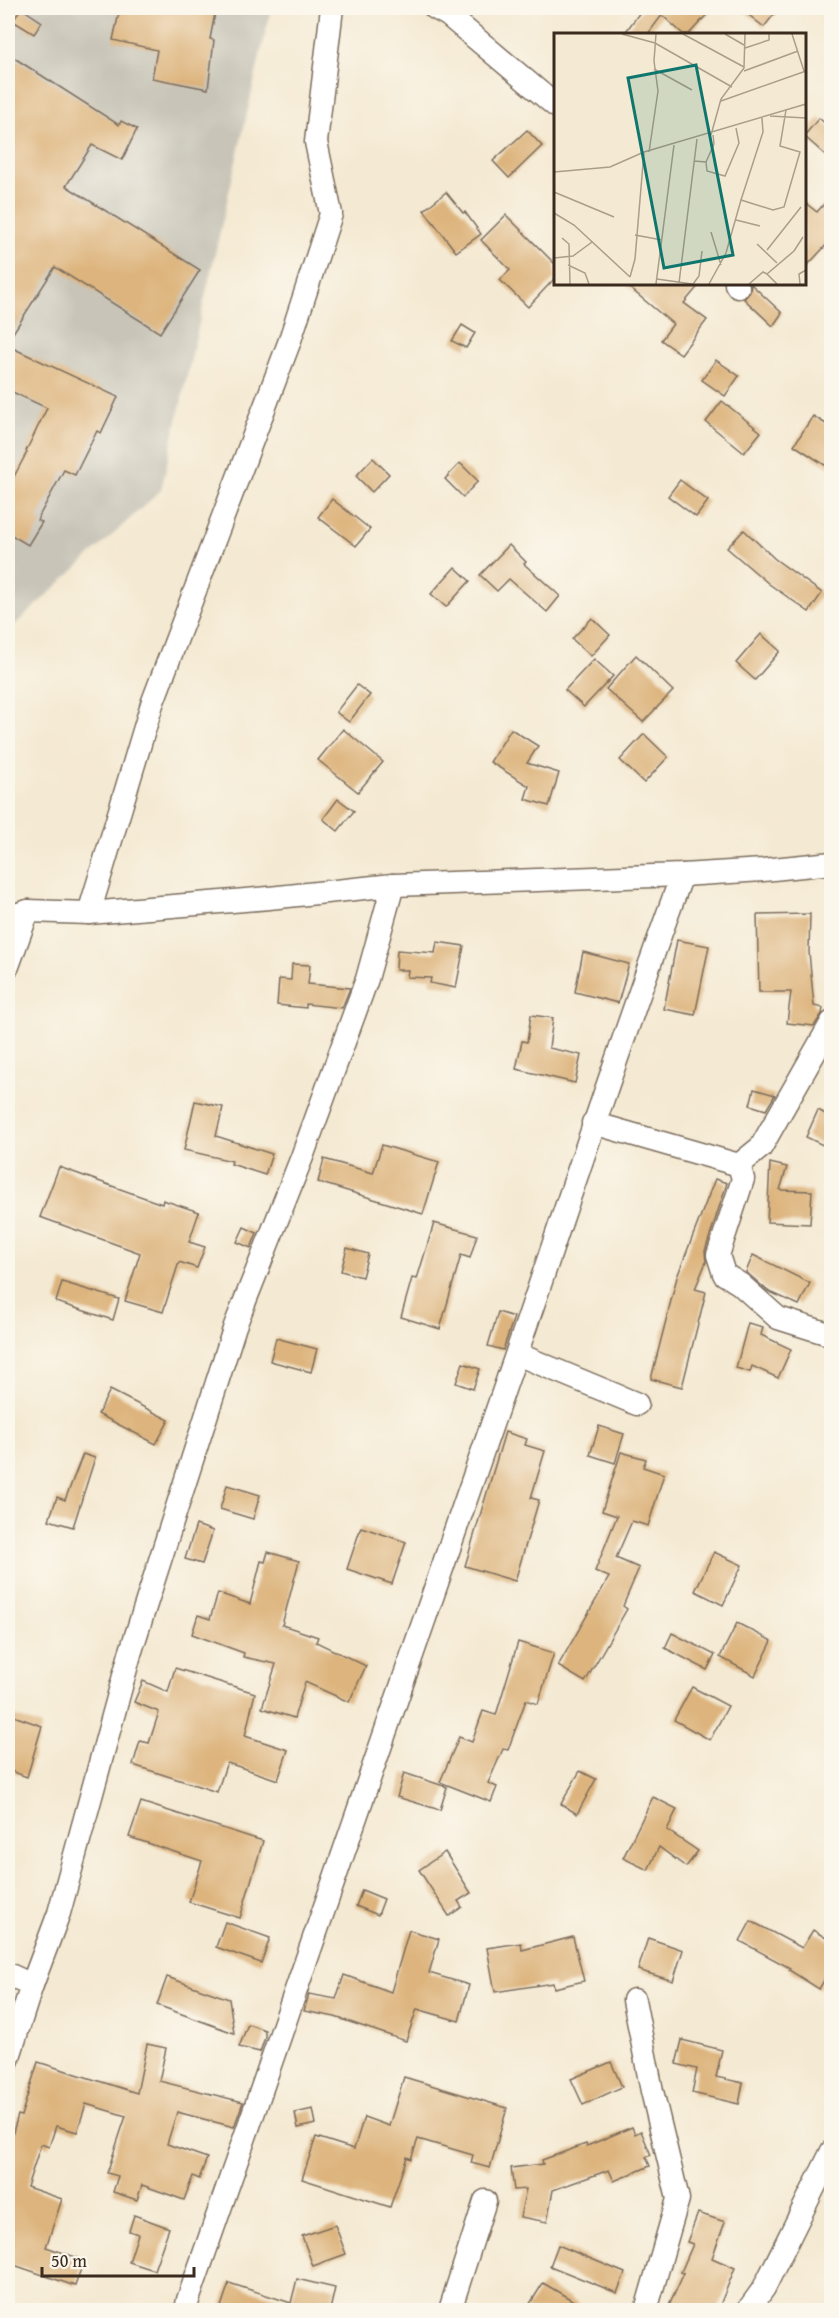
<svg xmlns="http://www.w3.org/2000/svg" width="839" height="2318" font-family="'Gentium Book Plus',serif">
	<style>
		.industrial { fill: #c8c4b8 }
		.building { fill: #ddb47d }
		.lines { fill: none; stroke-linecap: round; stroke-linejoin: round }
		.minor-casing { stroke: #7c6d5d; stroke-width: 25 }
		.minor { stroke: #fff; stroke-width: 22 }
		.inset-road { fill: none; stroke: #aa9d8a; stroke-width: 1.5 }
		.view { fill: #0f766e; fill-opacity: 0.15; stroke: #0f766e; stroke-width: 3 }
		.inset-edge { fill: none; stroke: #3b2a1e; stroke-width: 3 }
	</style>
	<rect width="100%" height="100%" fill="#fbf7ec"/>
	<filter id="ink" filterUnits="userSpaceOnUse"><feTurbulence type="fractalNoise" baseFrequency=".0167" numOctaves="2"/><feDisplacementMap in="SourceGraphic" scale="12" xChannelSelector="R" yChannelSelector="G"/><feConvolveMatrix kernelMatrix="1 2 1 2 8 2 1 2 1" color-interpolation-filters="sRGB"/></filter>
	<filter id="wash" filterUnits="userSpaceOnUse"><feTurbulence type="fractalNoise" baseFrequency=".008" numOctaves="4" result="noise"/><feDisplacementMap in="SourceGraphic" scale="24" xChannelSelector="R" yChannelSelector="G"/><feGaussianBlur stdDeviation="1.35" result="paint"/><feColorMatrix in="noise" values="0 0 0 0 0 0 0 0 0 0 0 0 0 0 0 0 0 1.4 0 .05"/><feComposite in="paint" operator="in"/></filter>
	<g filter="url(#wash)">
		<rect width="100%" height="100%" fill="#f4e9d2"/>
		<path class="industrial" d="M8 8H271L161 490 8 631Z"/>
		<g id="blocks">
			<g class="building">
				<path d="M21 8 42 22 34 34 13 21Z"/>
				<path d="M120 8H216L210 39 214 40 208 89 152 78 157 50 113 40Z"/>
				<path d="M643 8H713L689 34H683L662 15 648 34H624Z"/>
				<path d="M740 8H779L764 27Z"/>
				<path d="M8 54 119 125 121 121 137 129 122 160 92 145 66 186 200 270 160 333 55 267 8 341Z"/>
				<path d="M819 118 831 129V160L804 136Z"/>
				<path d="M527 130 542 146 509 178 493 161Z"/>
				<path d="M446 192 463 213 465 212 481 234 456 252 424 210Z"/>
				<path d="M831 196V240L804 269V202L817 212Z"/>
				<path d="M506 215 555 264V278L528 307 500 280 510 270 481 240Z"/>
				<path d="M625 284H700L684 303 707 320 681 354 661 340 673 324Z"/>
				<path d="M751 284 782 313 773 326 744 299 750 292Z"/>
				<path d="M462 325 475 333 466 348 452 341Z"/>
				<path d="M8 346 118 397 101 433 97 431 75 475 64 470 37 520 42 522 28 545 8 533V488L27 452 26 451 47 408 8 390Z"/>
				<path d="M716 360 739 376 725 396 702 380Z"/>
				<path d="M722 401 761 432 744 453 706 422Z"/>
				<path d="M813 416 831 427V469L794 445Z"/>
				<path d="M373 458 389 474 372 492 356 476Z"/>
				<path d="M460 463 478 481 463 497 445 479Z"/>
				<path d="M680 480 708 501 696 517 668 496Z"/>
				<path d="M332 499 370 529 356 546 318 517Z"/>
				<path d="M744 530 775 559 822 593 809 612 769 584 727 548Z"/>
				<path d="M509 545 526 562 524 564 560 596 547 612 509 579 497 591 480 575Z"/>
				<path d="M455 567 470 581 446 607 431 594Z"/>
				<path d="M592 618 610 635 591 656 572 639Z"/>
				<path d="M761 634 780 651 755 680 736 663Z"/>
				<path d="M636 655 673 691 643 722 606 689Z"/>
				<path d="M594 659 613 676 584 707 565 690Z"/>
				<path d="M357 685 370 695 349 722 336 712Z"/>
				<path d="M343 729 383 762 358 792 318 760Z"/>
				<path d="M511 729 538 746 527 763 559 773 549 806 525 799 529 786 490 762Z"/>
				<path d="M644 734 668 757 644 783 620 760Z"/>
				<path d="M338 799 354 811 338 831 323 819Z"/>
				<path d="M810 914 809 952 814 1006 823 1008 822 1014 814 1026 787 1023 791 992H759L757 915Z"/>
				<path d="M677 940 709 946 695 1015 664 1009Z"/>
				<path d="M437 942 464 946 456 988 430 983 431 978 407 977 408 970H396L397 950 435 953Z"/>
				<path d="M583 952 629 964 618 1003 575 992Z"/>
				<path d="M292 964 310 965 308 984 350 988 342 1008 306 1004V1008L277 1005 279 979 291 980Z"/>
				<path d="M531 1015 553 1018 549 1048 581 1055 575 1083 516 1069 522 1041 527 1042Z"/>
				<path d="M754 1089 775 1095 766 1110 750 1105Z"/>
				<path d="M195 1101 223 1107 216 1136 272 1154 265 1175 231 1164 232 1161 184 1150Z"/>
				<path d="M818 1110 831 1117V1149L806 1137Z"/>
				<path d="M382 1145 439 1162 423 1214 318 1182 324 1159 373 1173Z"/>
				<path d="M770 1163 787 1167 780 1190 812 1191 810 1224 767 1222Z"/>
				<path d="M59 1167 162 1204 163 1200 199 1212 189 1242 205 1247 197 1268 179 1262 163 1312 125 1301 140 1253 40 1217Z"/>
				<path d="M715 1179 727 1183 705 1251 706 1262 695 1289 706 1292 682 1387 651 1379 677 1277Z"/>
				<path d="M434 1223 477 1235 470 1258 461 1255 440 1329 401 1317 412 1278 417 1279Z"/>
				<path d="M244 1227 257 1233 251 1248 237 1242Z"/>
				<path d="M347 1248 368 1254 362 1277 341 1271Z"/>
				<path d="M753 1255 810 1283 799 1305 768 1291 746 1272Z"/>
				<path d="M62 1282 119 1299 113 1320 56 1302Z"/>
				<path d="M498 1312 514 1317 503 1350 488 1346Z"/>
				<path d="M748 1323 763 1327 761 1335 791 1349 778 1378 752 1366 750 1372 736 1368Z"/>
				<path d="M276 1338 317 1349 311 1372 270 1361Z"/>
				<path d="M463 1363 480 1369 473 1389 456 1383Z"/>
				<path d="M110 1390 169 1420 156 1444 98 1414Z"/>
				<path d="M599 1426 624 1434 615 1463 590 1455Z"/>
				<path d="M505 1432 527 1439 525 1445 545 1451 531 1498 539 1500 515 1581 465 1566Z"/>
				<path d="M621 1452 646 1459 643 1467 664 1474 648 1526 632 1521 616 1558 639 1568 623 1606 627 1609 585 1682 558 1666 609 1577 595 1571 617 1516 602 1511Z"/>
				<path d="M83 1454 95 1458 73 1527 49 1520 57 1497 65 1500Z"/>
				<path d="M227 1485 260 1495 253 1519 220 1509Z"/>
				<path d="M196 1525 213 1531 202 1564 185 1559Z"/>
				<path d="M361 1527 406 1542 392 1584 347 1569Z"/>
				<path d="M268 1552 299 1561 282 1625 318 1637 316 1642 366 1666 349 1702 305 1682 294 1718 262 1708 276 1664 243 1657 244 1653 192 1634 198 1615 210 1619 218 1593 250 1604 261 1561 265 1562Z"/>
				<path d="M714 1552 742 1565 723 1605 695 1591Z"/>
				<path d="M737 1623 772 1641 755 1676 720 1657Z"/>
				<path d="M672 1633 715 1655 707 1670 665 1648Z"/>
				<path d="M518 1642 554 1653 538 1704 526 1700 508 1750 503 1749 488 1783 497 1787 491 1802 440 1782 459 1737 472 1742 483 1711 496 1715Z"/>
				<path d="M175 1668 255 1693 245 1736 288 1750 278 1780 228 1763 226 1765 217 1792 133 1765 140 1741 149 1743 159 1712 134 1702 143 1681 168 1692Z"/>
				<path d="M692 1687 728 1706 710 1740 674 1720Z"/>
				<path d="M8 1714 42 1726 27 1777 8 1770Z"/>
				<path d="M580 1771 596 1779 577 1814 561 1804Z"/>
				<path d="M404 1773 447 1787 440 1810 397 1797Z"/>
				<path d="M653 1797 677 1809 667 1830 698 1851 686 1867 659 1847 648 1870 623 1858Z"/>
				<path d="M141 1802 263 1841 240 1918 189 1902 202 1861 129 1837Z"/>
				<path d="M445 1852 471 1893 458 1901 462 1907 449 1916 419 1870Z"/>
				<path d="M362 1890 384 1899 378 1915 356 1906Z"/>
				<path d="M751 1921 802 1948 813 1930 831 1941V1980L826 1977 819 1989 789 1970 790 1968 740 1941Z"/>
				<path d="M225 1922 270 1938 261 1963 216 1947Z"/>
				<path d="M409 1930 439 1939 429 1973 469 1985 459 2021 417 2009 406 2041 335 2017 304 2011 309 1994 336 1999 344 1975 391 1992Z"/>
				<path d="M573 1937 584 1981 554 1988 553 1983 495 1992 487 1948 521 1943 522 1950Z"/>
				<path d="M648 1938 683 1950 673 1981 638 1970Z"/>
				<path d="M167 1977 229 1999 234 2033 157 2005Z"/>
				<path d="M248 2024 265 2030V2037L260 2052 239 2047Z"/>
				<path d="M682 2040 722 2050 716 2077 743 2083 739 2104 692 2093 697 2069 676 2064Z"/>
				<path d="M147 2044 166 2048 159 2081 243 2102 234 2127 177 2112 167 2144 207 2158 199 2179 193 2176 184 2200 142 2185 137 2200 113 2192 118 2176 107 2173 126 2116 86 2104 77 2132 56 2126 49 2147 41 2144 27 2187 62 2199 46 2247 84 2260 75 2286 8 2263V2149L18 2115 21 2116 38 2062 137 2093Z"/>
				<path d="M611 2062 622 2087 583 2105 571 2079Z"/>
				<path d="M404 2077 507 2108 490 2168 471 2163 473 2155 418 2139 411 2159 407 2157 390 2207 302 2179 316 2137 354 2149 364 2117 389 2126Z"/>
				<path d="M313 2109 316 2124 298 2128 295 2113Z"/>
				<path d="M632 2127 635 2134 641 2131 651 2155 646 2157 650 2166 614 2181 609 2170 553 2190 547 2222 520 2217 526 2189 514 2190 511 2168 543 2164 542 2160 586 2144 587 2146Z"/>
				<path d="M698 2213 725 2222 712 2258 735 2268 718 2310H667L684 2273 681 2272 693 2244 687 2242Z"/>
				<path d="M134 2215 169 2228 154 2270 129 2262 138 2234 129 2231Z"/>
				<path d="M335 2225 346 2254 313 2266 302 2236Z"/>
				<path d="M558 2245 625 2273 617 2293 550 2266Z"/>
				<path d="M297 2279 335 2288 330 2310H220L229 2283 291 2303Z"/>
				<path d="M543 2283 589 2310H526Z"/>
			</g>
		</g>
	</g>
	<g filter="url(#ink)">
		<use href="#blocks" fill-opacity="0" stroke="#7c6d5d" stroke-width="1.5"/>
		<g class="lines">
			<defs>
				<g id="minor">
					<path d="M435 8 448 15 556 106"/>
					<path d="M736 284 738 287"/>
					<path d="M89 913 152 704 289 343 331 214 316 142 332 8"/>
					<path d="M8 917 28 911 89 913 269 898 393 885 682 875 763 870 832 863"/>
					<path d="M8 966 28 911"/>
					<path d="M593 1123 739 1165 743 1179 718 1255 724 1274 740 1284 778 1318 832 1335"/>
					<path d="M739 1165 761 1147 832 1022"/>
					<path d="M517 1354 637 1404"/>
					<path d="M8 1974 32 1985"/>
					<path d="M634 2000 652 2091 678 2199 646 2310"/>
					<path d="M8 2060 32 1985 59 1913 130 1654 235 1326 302 1157 367 979 393 885"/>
					<path d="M186 2310 188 2300C298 1985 409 1670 516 1355 571 1194 623 1034 682 875"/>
					<path d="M450 2310 485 2201"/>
					<path d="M748 2310 764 2288 832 2151"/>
				</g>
			</defs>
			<use href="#minor" class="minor-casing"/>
			<use href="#minor" class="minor"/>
		</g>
	</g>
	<g transform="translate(554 33)">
		<rect width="252" height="252" fill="#f4e9d2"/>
		<path class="inset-road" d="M68 1 101 10 178 54M129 1 190 34M171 1 190 12M238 1 250 38M191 15 215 7V1M100 36 138 57M190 38 244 18M167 68 252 38M216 83 252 85M157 102 167 66 190 35 191 1M95 119 104 58 100 28 102 1M140 128 152 129 153 138 171 143 185 110 182 95M152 129 160 111 159 102M0 139 56 134 90 119 252 71M0 159 60 184M187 167 209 99 208 85M0 180 20 192 76 244M182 187 206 193M157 199 167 232M81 202 108 207M8 205 15 211 16 251M203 211 223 230M213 217 247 174M0 225 19 223 38 209M14 232 31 240 35 251M76 244 81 226 90 119M103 246 138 251M125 250 143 106M102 251 120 112M139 251 145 243 148 218M155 251 172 220 187 167 219 177 230 174 246 119 226 113 232 77M195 251 209 239 213 241M223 251 213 241 240 218 249 204M246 251 245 241 252 237"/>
		<path class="view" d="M142 32 179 222 110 235 74 45Z"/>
		<rect width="252" height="252" class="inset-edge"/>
	</g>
	<rect width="839" height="2318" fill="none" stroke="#fbf7ec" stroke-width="30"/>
	<path d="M42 2267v9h152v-9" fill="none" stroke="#3b2a1e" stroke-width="3"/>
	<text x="51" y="2267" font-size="18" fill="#3b2a1e" stroke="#fbf7ec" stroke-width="4.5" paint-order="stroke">50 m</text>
</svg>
